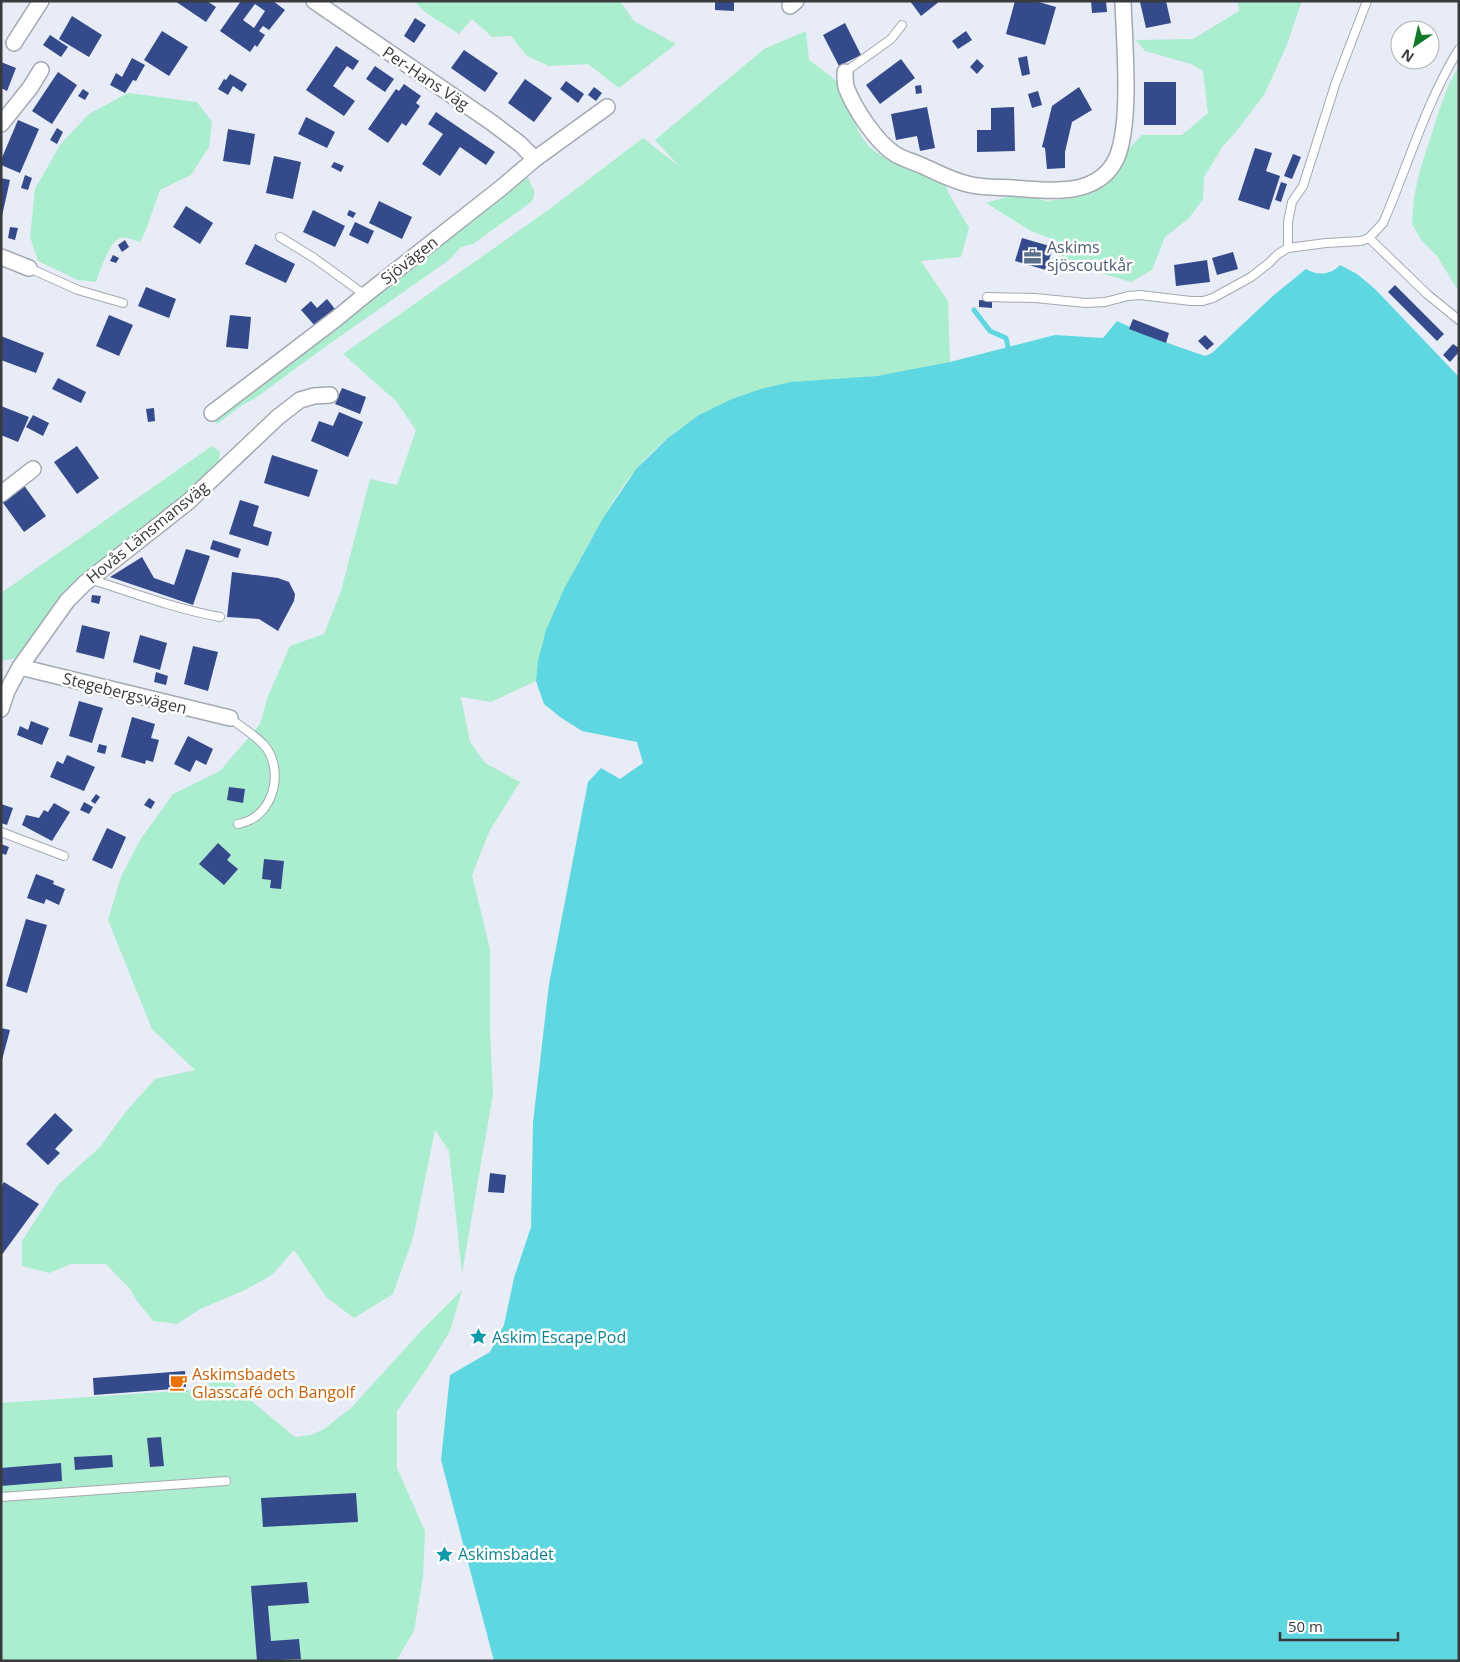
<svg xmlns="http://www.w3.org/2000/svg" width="1460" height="1662" font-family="'Open Sans',sans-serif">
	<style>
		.green { fill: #abedcf }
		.water { fill: #5ed7e1 }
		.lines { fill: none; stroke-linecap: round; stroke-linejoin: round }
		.stream { stroke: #5ed7e1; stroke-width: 5 }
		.building { fill: #344a8a; fill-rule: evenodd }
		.lane-casing { stroke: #a4a8b1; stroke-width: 10 }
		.street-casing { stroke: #a4a8b1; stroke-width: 18 }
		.lane { stroke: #fff; stroke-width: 8 }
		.street { stroke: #fff; stroke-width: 15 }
		.labels { text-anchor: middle; stroke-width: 5; stroke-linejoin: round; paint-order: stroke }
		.street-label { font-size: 16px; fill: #383a3e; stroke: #fff }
		.service-label { font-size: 16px; fill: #4e5e75; stroke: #fff; text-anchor: start }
		.culture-label { font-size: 16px; fill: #0d838f; stroke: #fff; text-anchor: start }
		.food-label { font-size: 16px; fill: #c56008; stroke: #fff; text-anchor: start }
	</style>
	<rect width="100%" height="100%" fill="#e7ecf6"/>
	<g class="green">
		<path d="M414 1H620L634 21 676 44 619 88 588 64 549 66 527 56 511 36 492 37 472 19 459 34 426 13Z"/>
		<path d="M1238 1H1302L1286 47 1264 95 1235 133 1223 146 1204 177 1203 199 1189 218 1165 237 1152 270 1131 282 1097 272H1076L1061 267 1060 242 1031 231 986 203 1016 194 1047 201 1073 198 1089 193 1111 177 1123 155 1142 135H1182L1208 113 1203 71 1191 64 1145 51 1136 40 1193 39 1239 11Z"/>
		<path d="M806 31 809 60C818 67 836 78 841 87 851 106 854 131 869 146 886 163 923 175 945 182L948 192 969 228 961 257 921 261 948 301 950 362C925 367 900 373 875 376 859 378 843 380 826 381 814 382 801 380 789 383 730 394 677 423 637 468 619 488 602 521 588 545 564 590 541 629 536 681L491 702 461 697 470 742 485 763 520 782 490 830 472 875 490 949V1030L493 1094 462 1273 449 1151 435 1130 413 1238 393 1294 354 1318 326 1297 294 1250 272 1275 245 1290 200 1309 177 1324 153 1321 137 1301 130 1289 106 1264H71L49 1273 22 1266V1241L58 1185 100 1147 124 1114 155 1079 195 1070 152 1029 108 920 121 877 140 840 173 794 220 771 260 724 268 696 290 646 324 634 341 591 370 479 397 485 416 430 396 401 343 354 547 211 643 138 680 167 655 140 764 49Z"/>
		<path d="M1459 66V292L1437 256 1422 241 1412 224 1414 197 1420 170 1441 105 1450 82Z"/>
		<path d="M128 93 197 102 212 122 209 147 191 175 160 190 147 227 140 242C134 240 127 237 121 238 109 241 100 271 96 282L78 280 38 261 30 237 35 189 60 145 89 114Z"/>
		<path d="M527 175 534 191V197L531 202 473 244 461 247 449 260 325 347 254 399 242 405 217 424 213 420Z"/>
		<path d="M212 446 220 452 218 466 140 531 80 576 61 596 17 658 1 661V593Z"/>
		<path d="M462 1290 450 1331 428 1367 397 1411V1468L425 1531 423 1576 414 1631 396 1661H1V1403L191 1390 227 1377 255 1404 295 1437 311 1435 324 1429 351 1408 422 1330Z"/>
	</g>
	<path class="water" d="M1340 265 1357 274 1375 289 1459 377V1661H494L441 1460 450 1375 490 1352 504 1325 514 1278 531 1227 533 1123 549 984 588 782 601 768 620 779 643 763 637 742 582 731 560 717 544 704 536 681 538 661 546 630 564 589 603 518 636 469 668 438 699 415 732 399 761 389 791 382 877 376 950 362 1055 335 1103 338 1117 321 1159 340 1205 356 1212 353 1274 295 1306 269C1317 276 1331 275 1340 265Z"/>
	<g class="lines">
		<path class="stream" d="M974 310 990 331 1006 338 1008 347"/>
	</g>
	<g class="building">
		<path d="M175 1H207L216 7 206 22Z"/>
		<path d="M241 1H273L285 10 269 30 263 26 259 31 265 35 257 47 255 45 250 52 220 31ZM255 4 265 11 254 28 243 20Z"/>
		<path d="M715 1H734V11L715 10Z"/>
		<path d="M910 1H940L921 16Z"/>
		<path d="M1015 1H1035L1056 7 1045 45 1006 34Z"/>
		<path d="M1091 1H1106L1107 12 1092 13Z"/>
		<path d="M1146 1H1166L1171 23 1146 28 1140 2Z"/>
		<path d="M72 16 102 35 89 57 59 39Z"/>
		<path d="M415 18 426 25 414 43 404 36Z"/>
		<path d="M845 23 861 55 839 66 823 35Z"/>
		<path d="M162 31 188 47 169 76 144 60Z"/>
		<path d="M966 31 972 40 958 49 952 41Z"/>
		<path d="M50 35 68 47 61 57 43 45Z"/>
		<path d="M336 46 359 61 353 70 347 66 333 86 355 101 344 116 306 90Z"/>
		<path d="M464 50 498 73 485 92 451 68Z"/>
		<path d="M1027 56 1030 74 1022 76 1018 58Z"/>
		<path d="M132 58 145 65 136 81 133 80 125 93 110 85 116 73 122 77Z"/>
		<path d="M901 59 915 78 880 104 866 85Z"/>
		<path d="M977 59 984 66 977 74 970 67Z"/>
		<path d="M1 62 16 68 7 91 1 88Z"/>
		<path d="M375 66 394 79 385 92 366 79Z"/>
		<path d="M58 72 77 85 52 124 32 111Z"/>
		<path d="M230 74 247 84 242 92 233 86 228 95 218 89 224 79 226 80Z"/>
		<path d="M525 79 552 98 534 122 508 103Z"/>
		<path d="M566 81 584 94 578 103 560 89Z"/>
		<rect x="1144" y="82" width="32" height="43"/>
		<path d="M404 84 421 96 416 103 420 106 406 126 402 123 388 143 368 129 396 89 399 91Z"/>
		<path d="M921 85 922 93 916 94 915 86Z"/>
		<path d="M594 87 602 93 596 101 588 95Z"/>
		<path d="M1079 87 1092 110 1072 122 1065 152V168L1047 169 1045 148 1042 147 1052 106Z"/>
		<path d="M83 89 89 93 85 100 78 96Z"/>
		<path d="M1038 91 1042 105 1032 108 1028 94Z"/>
		<path d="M927 107 935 148 920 151 917 136 896 140 891 114Z"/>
		<path d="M1014 107 1015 151 977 152V130H991V108Z"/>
		<path d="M436 112 495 152 486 165 460 147 440 176 422 164 443 134 428 124Z"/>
		<path d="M306 117 335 132 327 148 298 134Z"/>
		<path d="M18 120 39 129 20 173 1 165V160Z"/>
		<path d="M57 128 63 132 57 144 50 140Z"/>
		<path d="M228 129 255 134 250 165 223 161Z"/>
		<path d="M1255 148 1272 153 1266 171 1280 176 1269 210 1238 200Z"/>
		<path d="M1293 154 1301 157 1292 179 1284 176Z"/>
		<path d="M274 156 301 162 293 199 266 193Z"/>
		<path d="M334 162 344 166 341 172 331 167Z"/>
		<path d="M25 175 32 178 28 190 21 188Z"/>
		<path d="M1 178 10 180 2 216 1 215Z"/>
		<path d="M1281 182 1287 184 1281 202 1275 200Z"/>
		<path d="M379 201 412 217 402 239 369 223Z"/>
		<path d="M186 206 213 223 200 244 173 227Z"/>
		<path d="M313 210 345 226 335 247 303 232Z"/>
		<path d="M349 210 356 213 353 218 347 215Z"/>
		<path d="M355 222 374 231 368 244 349 235Z"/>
		<path d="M10 227 18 228 15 240 8 238Z"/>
		<path d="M1022 238 1053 247 1046 270 1015 261Z"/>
		<path d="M125 240 129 247 122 252 118 245Z"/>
		<path d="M255 244 295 264 286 283 245 264Z"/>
		<path d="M1233 252 1238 269 1217 275 1212 258Z"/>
		<path d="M113 255 119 258 116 263 110 261Z"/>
		<path d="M1207 260 1210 282 1176 286 1174 265Z"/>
		<path d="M1395 285 1444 334 1437 341 1388 292Z"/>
		<path d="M146 287 176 299 169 318 138 306Z"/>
		<path d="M327 299 335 309 315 326 301 310 311 301 317 308Z"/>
		<path d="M979 300 992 301V308L979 307Z"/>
		<path d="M109 315 133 325 119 356 96 346Z"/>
		<path d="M230 315 251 317 248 349 226 347Z"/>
		<path d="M1133 319 1169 333 1166 343 1129 329Z"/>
		<path d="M1205 335 1214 344 1207 350 1198 341Z"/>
		<path d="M1 336 44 353 36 373 1 360Z"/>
		<path d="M1453 344 1459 348V352L1450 362 1443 355Z"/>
		<path d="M58 378 86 392 81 403 52 389Z"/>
		<path d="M342 388 366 397 360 414 335 404Z"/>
		<path d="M1 406 29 417 18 442 1 435Z"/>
		<path d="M154 408 155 421 148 422 146 409Z"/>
		<path d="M339 412 363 422 348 457 311 441 319 421 333 426Z"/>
		<path d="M33 415 49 423 43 436 26 427Z"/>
		<path d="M77 446 99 478 77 494 54 462Z"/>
		<path d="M272 455 318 470 309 497 264 483Z"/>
		<path d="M23 484 46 516 24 532 1 500Z"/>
		<path d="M240 500 259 506 253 526 272 532 268 546 229 534Z"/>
		<path d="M213 540 241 549 238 558 210 549Z"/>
		<path d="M186 549 210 556 193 605 110 577 142 557 154 578 174 585Z"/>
		<path d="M232 572 278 578 289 582 295 594 294 601 278 631 259 619 227 617Z"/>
		<path d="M92 595 101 596 99 604 91 602Z"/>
		<path d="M82 625 110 632 104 659 76 652Z"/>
		<path d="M140 635 167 643 160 670 133 662Z"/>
		<path d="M193 646 218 652 208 691 184 684Z"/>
		<path d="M156 672 168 676 166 685 154 682Z"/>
		<path d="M79 701 103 708 92 743 69 736Z"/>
		<path d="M132 717 155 724 151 738 159 740 153 762 146 760 145 764 121 757Z"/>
		<path d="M31 721 49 728 42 745 17 735 20 726 28 730Z"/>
		<path d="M188 736 213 749 206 765 196 760 190 772 174 764Z"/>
		<path d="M99 744 107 746 105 754 97 752Z"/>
		<path d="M67 755 95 767 84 791 50 777 57 761 63 764Z"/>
		<path d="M229 787 245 789 243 803 227 800Z"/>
		<path d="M96 794 100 797 95 804 91 801Z"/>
		<path d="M149 798 155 802 151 809 144 805Z"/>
		<path d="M84 802 93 807 89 814 80 810Z"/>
		<path d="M54 803 70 812 52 841 22 825 26 815 39 818 44 810 48 812Z"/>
		<path d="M1 804 13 808 7 825 1 823Z"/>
		<path d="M107 828 126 837 112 869 92 860Z"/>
		<path d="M218 843 231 855 227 860 238 869 224 885 199 864Z"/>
		<path d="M1 844 9 847 6 855 1 853Z"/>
		<path d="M264 859 284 861 281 889 270 888 271 880 262 879Z"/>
		<path d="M36 874 54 881 53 884 65 889 59 905 46 899 44 904 27 898Z"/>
		<path d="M26 919 47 925 27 993 6 986Z"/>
		<path d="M1 1028 10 1030 2 1060H1Z"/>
		<path d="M55 1113 73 1130 55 1149 60 1153 48 1165 26 1144Z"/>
		<path d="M490 1173 506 1175 504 1193 488 1192Z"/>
		<path d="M4 1182 39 1204 1 1256V1186Z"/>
		<path d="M185 1371 186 1388 94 1395 93 1378Z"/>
		<path d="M161 1437 164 1466 150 1467 147 1438Z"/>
		<path d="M112 1455 113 1467 75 1470 74 1457Z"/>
		<path d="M61 1463 62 1481 1 1486V1468Z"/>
		<path d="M356 1493 358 1522 263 1527 261 1498Z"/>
		<path d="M307 1582 309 1603 268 1606 271 1641 299 1639 301 1659 257 1661 251 1586Z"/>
	</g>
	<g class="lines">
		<defs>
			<g id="lane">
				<path d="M845 72 891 39 902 25"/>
				<path d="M280 237 314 258 365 295"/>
				<path d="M1369 238 1427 294 1459 320"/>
				<path d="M1288 248V222L1292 202 1303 186 1336 82 1367 1"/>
				<path d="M29 268 78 290 123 303"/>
				<path d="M987 297 1035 298 1086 303 1105 302 1128 296 1140 295 1191 301H1203L1213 298 1251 277 1269 263 1278 254 1288 248 1326 243 1361 241 1369 238 1383 223C1408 166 1426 102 1459 49"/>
				<path d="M90 579C133 593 176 609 220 617"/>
				<path d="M230 718C241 727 255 735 264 745 283 767 276 807 250 820 246 822 242 823 238 824"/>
				<path d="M1 832 64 856"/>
				<path d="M1 1497 226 1481"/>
			</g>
			<g id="street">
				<path d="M314 1 491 122 520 144 535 159"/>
				<path d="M790 6 796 1"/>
				<path d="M14 43 41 1"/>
				<path d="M845 72C845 77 845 82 846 87 854 108 876 142 895 154 903 159 914 162 923 166 938 173 955 182 972 185 986 188 1000 187 1014 188 1048 191 1094 197 1114 163 1133 132 1124 39 1123 1"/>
				<path d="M1 124 30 88 41 70"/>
				<path d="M1 257 29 268"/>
				<path d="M212 413 337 318 365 295 501 188 535 159 607 107"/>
				<path d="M1 494 33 469"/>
				<path d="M20 667 230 718"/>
				<path d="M1 709 7 691 20 667 67 601 85 583 188 502 278 417 300 400 314 396 330 395"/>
			</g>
		</defs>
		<use href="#lane" class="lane-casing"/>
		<use href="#street" class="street-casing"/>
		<use href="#lane" class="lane"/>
		<use href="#street" class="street"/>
	</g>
	<defs>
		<symbol id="office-bare" viewBox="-9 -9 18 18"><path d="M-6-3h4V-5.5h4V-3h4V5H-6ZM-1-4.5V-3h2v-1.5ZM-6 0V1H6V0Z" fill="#5c6f8a" stroke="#fff" stroke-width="2.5" paint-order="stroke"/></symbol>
		<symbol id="sight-bare" viewBox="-9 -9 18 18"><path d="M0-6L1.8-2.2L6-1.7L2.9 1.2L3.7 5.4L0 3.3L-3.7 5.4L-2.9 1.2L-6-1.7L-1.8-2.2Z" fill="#0f9aa8" stroke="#fff" stroke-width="2.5" paint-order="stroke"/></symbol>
		<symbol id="cafe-bare" viewBox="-9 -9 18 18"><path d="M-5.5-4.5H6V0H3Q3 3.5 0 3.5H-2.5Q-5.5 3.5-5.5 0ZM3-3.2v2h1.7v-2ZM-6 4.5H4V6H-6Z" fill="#e8710a" stroke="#fff" stroke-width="2.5" paint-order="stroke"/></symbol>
	</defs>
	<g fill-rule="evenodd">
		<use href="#office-bare" x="1020" y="244" width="25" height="25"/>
		<use href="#sight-bare" x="466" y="1324" width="25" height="25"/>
		<use href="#cafe-bare" x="166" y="1370" width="25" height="25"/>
		<use href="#sight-bare" x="432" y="1542" width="25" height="25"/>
	</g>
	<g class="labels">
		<g class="street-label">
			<text transform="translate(426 78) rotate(34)" y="6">Per-Hans Väg</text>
			<text transform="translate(409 260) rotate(-38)" y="6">Sjövägen</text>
			<text transform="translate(147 532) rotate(-39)" y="6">Hovås Länsmansväg</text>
			<text transform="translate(125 693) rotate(14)" y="6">Stegebergsvägen</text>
		</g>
		<g class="service-label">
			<text x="1047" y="253">Askims<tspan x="1047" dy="18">sjöscoutkår</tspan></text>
		</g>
		<g class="culture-label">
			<text x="492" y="1343">Askim Escape Pod</text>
			<text x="458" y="1560">Askimsbadet</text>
		</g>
		<g class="food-label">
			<text x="192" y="1380">Askimsbadets<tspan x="192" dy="18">Glasscafé och Bangolf</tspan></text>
		</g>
	</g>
	<rect width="1460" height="1662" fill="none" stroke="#383a3e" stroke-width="5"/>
	<g transform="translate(1415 45) rotate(214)"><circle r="24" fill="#ffffff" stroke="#afb0b2"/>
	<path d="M0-4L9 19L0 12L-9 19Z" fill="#11782a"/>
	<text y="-8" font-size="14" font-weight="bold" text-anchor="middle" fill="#383a3e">N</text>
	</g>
	<path d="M1280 1632v8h118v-8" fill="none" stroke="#383a3e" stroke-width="2.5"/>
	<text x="1288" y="1632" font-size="15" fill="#383a3e" stroke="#ffffff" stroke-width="4" paint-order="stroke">50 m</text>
</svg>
